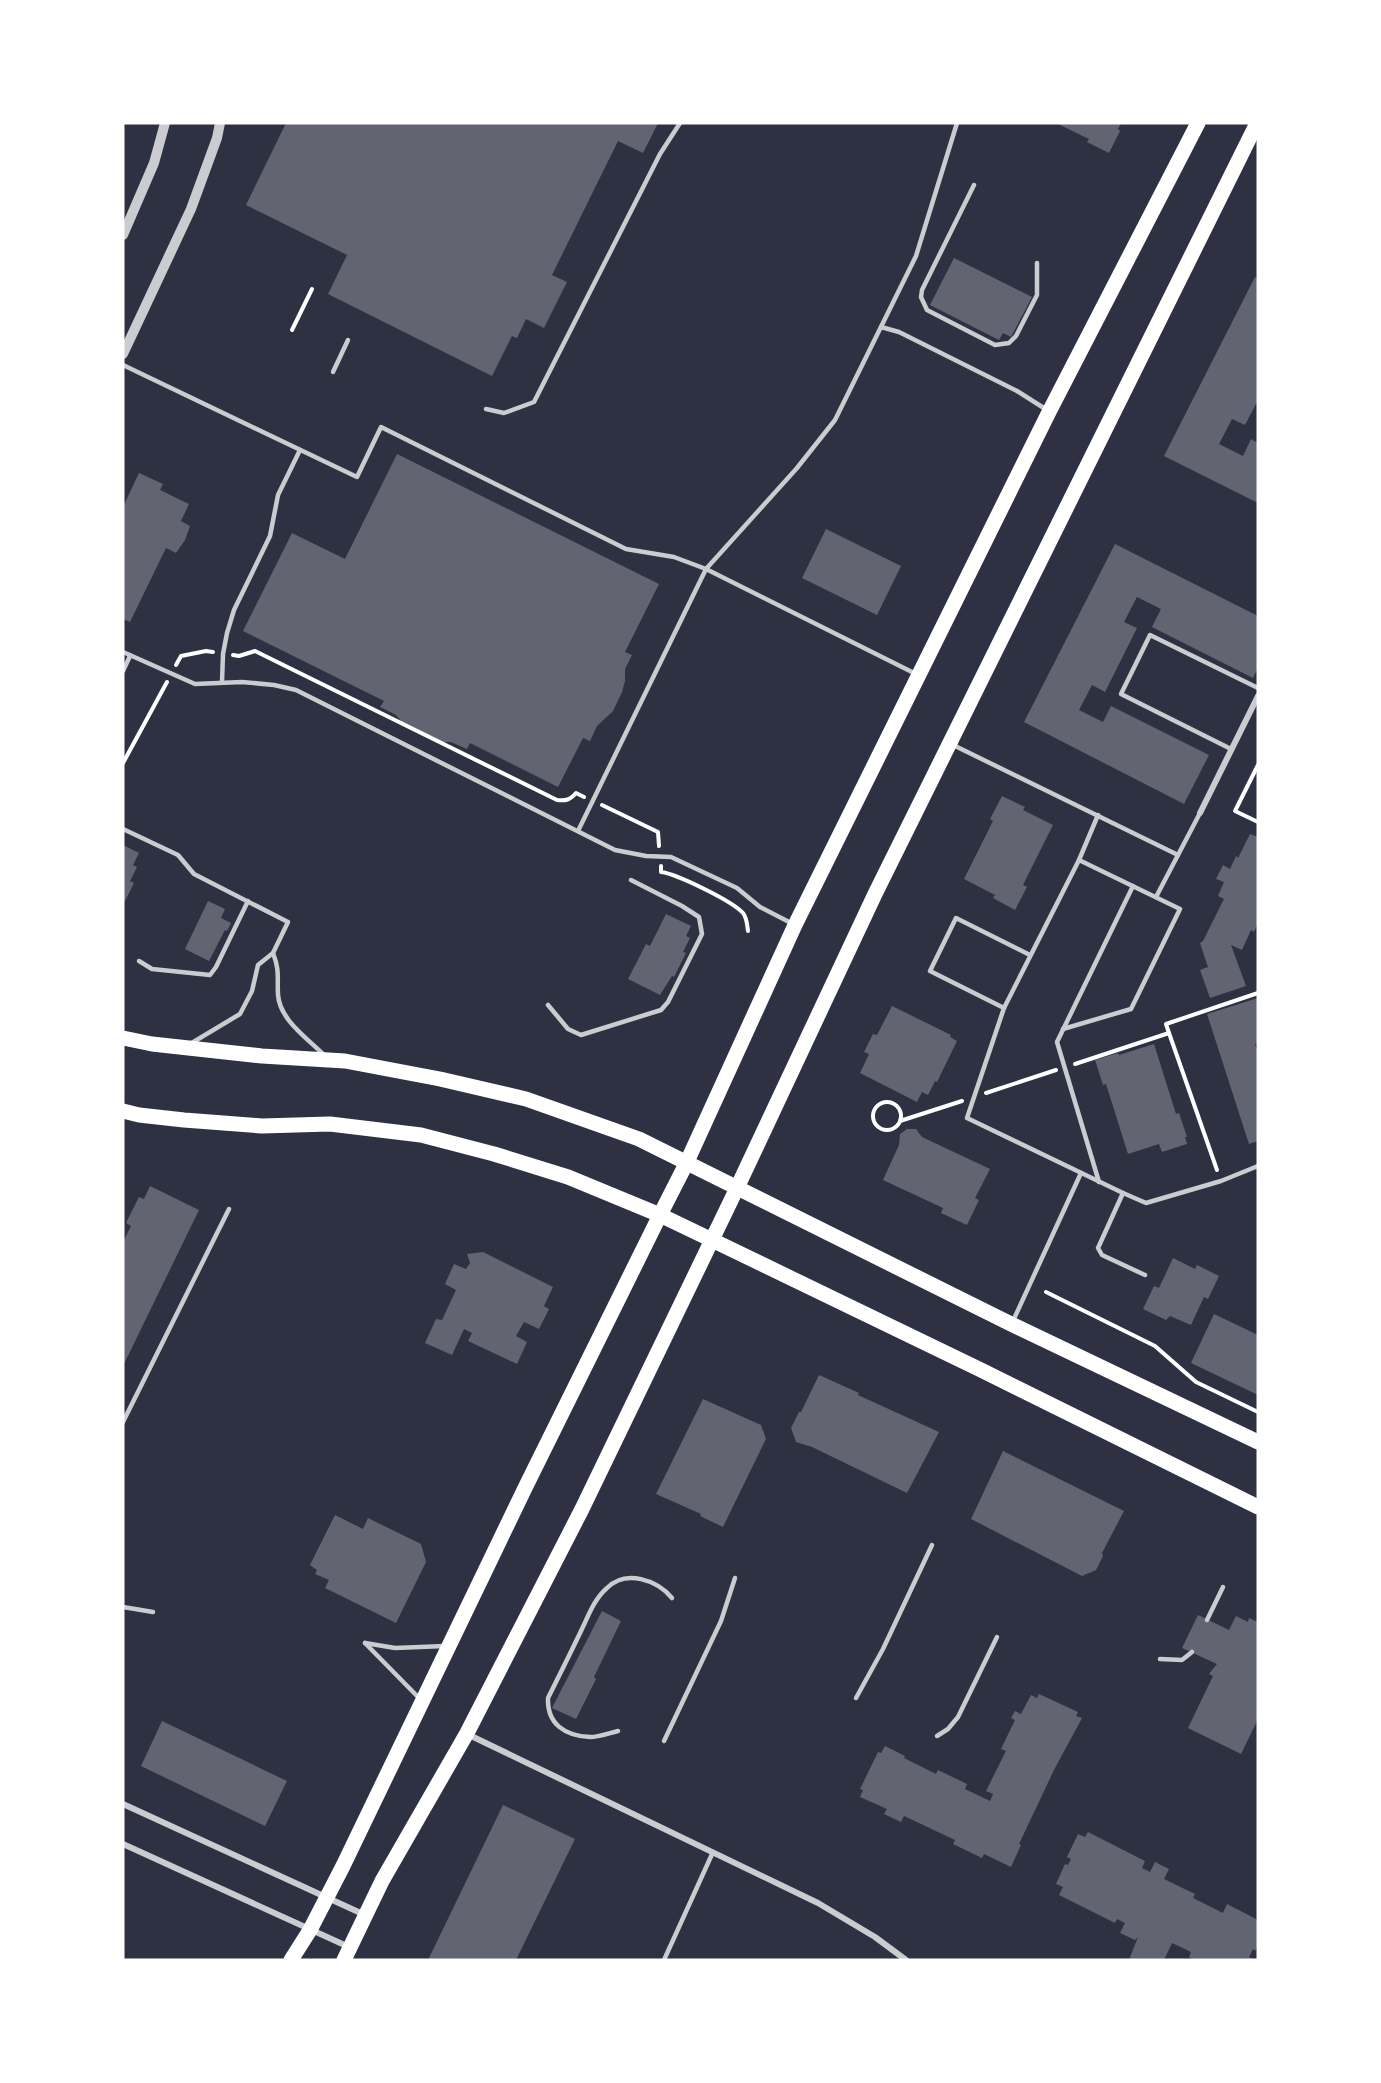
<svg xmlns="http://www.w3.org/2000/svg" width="1381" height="2083" font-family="'PT Sans',sans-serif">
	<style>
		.building { fill: #626471 }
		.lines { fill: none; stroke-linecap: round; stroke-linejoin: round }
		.path { stroke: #fff; stroke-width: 4 }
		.service { stroke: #caccd0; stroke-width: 4.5 }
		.minor { stroke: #caccd0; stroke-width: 6 }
		.tertiary { stroke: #caccd0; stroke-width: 10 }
		.primary { stroke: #fff; stroke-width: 15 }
	</style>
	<rect width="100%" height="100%" fill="#2d3142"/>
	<g class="building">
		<path d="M286 123H658L643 153 618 141 552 275 567 282 544 328 526 319 517 338 512 336 492 376 328 294 347 255 246 205Z"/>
		<path d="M1056 123H1121L1118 129 1120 131 1109 153 1087 142 1089 139Z"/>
		<path d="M954 258 1032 297 1011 337 1003 333 999 340 930 305Z"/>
		<path d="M1255 277 1258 279V400L1245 425 1232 419 1219 444 1243 456 1251 439 1258 443V503L1164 456Z"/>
		<path d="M397 454 659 584 625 652 632 655 625 669V681L622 692 613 711 597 726 590 741 583 738 558 787 470 743 467 749 451 742H442L401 721 396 715 380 707 384 701 243 631 292 533 345 559Z"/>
		<path d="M139 473 163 484 160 490 189 504 181 521 190 526 185 540 176 553 166 548 130 622 123 619V507Z"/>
		<path d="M826 529 901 566 877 615 802 578Z"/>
		<path d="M1115 544 1258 616V668L1253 678 1152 627 1161 609 1137 597 1124 622 1137 628 1105 692 1092 685 1079 710 1103 722 1111 706 1209 755 1184 804 1024 722Z"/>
		<path d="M1002 796 1025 807 1023 810 1053 825 1023 885 1027 887 1015 910 993 898 995 895 964 879 993 821 990 819Z"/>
		<path d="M1250 834 1258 837V923L1254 932 1251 930 1242 950 1231 945 1246 986 1210 998 1200 970 1208 967 1200 943 1203 941 1224 899 1218 896 1224 882 1216 879 1223 865 1230 869 1236 856 1238 858Z"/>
		<path d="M123 845 139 853 133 865 137 867 130 881 134 883 123 905Z"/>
		<path d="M208 901 225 909 221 918 231 923 227 931 225 930 209 961 185 949Z"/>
		<path d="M666 914 691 926 686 936 690 938 683 952 686 953 674 977 672 976 660 995 628 979 646 944 650 946Z"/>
		<path d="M1258 998V1043L1255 1044 1258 1052V1141L1249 1144 1207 1014Z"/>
		<path d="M892 1006 951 1035 950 1037 957 1041 937 1082 935 1081 928 1095 922 1092 917 1102 860 1073 869 1054 864 1052 873 1034 877 1035Z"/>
		<path d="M1154 1044 1176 1114 1179 1113 1187 1137H1185L1187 1144 1162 1152 1159 1144 1128 1154 1106 1084 1103 1085 1095 1060 1118 1053 1119 1055Z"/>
		<path d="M907 1129H916L922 1137 990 1169 975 1198 979 1200 967 1225 941 1213 943 1208 883 1180 899 1145 900 1134Z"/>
		<path d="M150 1186 199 1210 123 1366V1242L131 1226 126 1223 139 1197 144 1199Z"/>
		<path d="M483 1252 553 1287 544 1306 549 1309 539 1329 524 1322 516 1336 527 1342 517 1364 468 1341 472 1333 464 1329 452 1355 425 1343 436 1319 442 1320 456 1290 445 1284 454 1264 466 1269 470 1263 467 1254Z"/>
		<path d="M1173 1258 1195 1269 1197 1265 1219 1276 1208 1299 1204 1297 1191 1325 1170 1316 1166 1320 1143 1309 1154 1286 1159 1288Z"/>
		<path d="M1214 1314 1258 1335V1395L1191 1363Z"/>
		<path d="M819 1375 859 1393 858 1395 939 1432 907 1493 812 1447 796 1442 791 1428 799 1412H801Z"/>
		<path d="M703 1399 761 1425 766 1439 723 1527 700 1516 701 1514 656 1494Z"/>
		<path d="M1003 1451 1124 1511 1102 1553 1103 1556 1096 1570 1082 1576 971 1519Z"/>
		<path d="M335 1515 363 1529 368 1518 421 1544 426 1562 396 1623 325 1588 329 1580 315 1574 317 1570 310 1565Z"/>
		<path d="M602 1611 621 1621 594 1677 596 1679 576 1719 552 1708Z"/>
		<path d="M1198 1615 1229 1630 1236 1616 1248 1622 1249 1618 1258 1622V1719L1241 1754 1188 1728 1213 1676 1209 1674 1217 1664 1182 1648Z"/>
		<path d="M1039 1694 1078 1712 1076 1716 1082 1718 1054 1770 1019 1844 1021 1845 1011 1867 984 1854 982 1858 953 1844 955 1840 904 1816 901 1822 884 1814 887 1809 860 1797 863 1790 860 1789 878 1752 881 1753 885 1746 905 1756 904 1758 936 1774 938 1770 967 1784 965 1789 990 1801 993 1794 986 1791 1006 1751 1001 1749 1015 1720 1011 1718 1015 1711 1021 1714 1031 1695 1037 1698Z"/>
		<path d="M162 1721 287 1781 265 1826 141 1766Z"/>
		<path d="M503 1805 575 1839 516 1960H428Z"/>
		<path d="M1088 1832 1145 1861 1142 1868 1150 1872 1155 1862 1169 1869 1164 1879 1195 1894 1193 1898 1223 1913 1227 1904 1258 1920V1945L1255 1951 1253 1949 1249 1957 1255 1960H1194L1189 1957 1191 1952 1172 1943 1164 1960H1129L1138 1937 1135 1940 1120 1933 1125 1923 1117 1919 1115 1923 1059 1895 1063 1887 1056 1884 1065 1864 1068 1865 1071 1859 1067 1857 1078 1834 1085 1837Z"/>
	</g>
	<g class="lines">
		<g class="path">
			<path d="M292 330 312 289"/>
			<path d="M233 655 239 656 255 651 557 800C566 801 570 800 576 793L584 797"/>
			<path d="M176 665 181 656 206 651 213 652"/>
			<path d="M123 763 167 682"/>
			<path d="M1258 765 1235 811 1258 822"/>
			<path d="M602 805 658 832 659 846"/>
			<path d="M661 866V872C677 874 732 901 743 913 747 918 747 924 748 931"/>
			<path d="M1169 1033 1166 1024 1258 993"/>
			<path d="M1075 1064 1169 1033 1217 1170"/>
			<path d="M986 1093 1056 1070"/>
			<circle cx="887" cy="1116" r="14"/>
			<path d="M900 1121 962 1101"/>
			<path d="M1046 1292 1155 1346 1196 1382 1258 1412"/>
		</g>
		<g class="service">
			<path d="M974 185 922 290 921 297 927 310 995 345 1009 343 1016 336 1037 295V263"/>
			<path d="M881 327 899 332 1017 391 1047 410"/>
			<path d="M123 365 357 477 381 427 626 549 674 557 706 569 916 674"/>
			<path d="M333 372 348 340"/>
			<path d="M486 409 504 413 534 402 660 154 680 123"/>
			<path d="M123 652 195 684 242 682 274 685 296 690 615 850 646 856 671 857 737 888 760 907 793 924"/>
			<path d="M123 671 130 656"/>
			<path d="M222 682 223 654 227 633 234 610 270 536 278 495 300 450"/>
			<path d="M951 744 1178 855"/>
			<path d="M1231 749 1121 694 1150 635 1258 688"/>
			<path d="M1098 815 1079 860 1004 1008 967 1118 1123 1193 1146 1203 1221 1181 1258 1166"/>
			<path d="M123 829 178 855 194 874 288 922 273 953 258 965 252 991 240 1014 190 1044"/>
			<path d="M578 831 706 569 797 468 835 420 916 256 957 123"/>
			<path d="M1156 897 1200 813"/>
			<path d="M273 953C280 971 277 977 278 995 280 1020 307 1038 324 1055"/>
			<path d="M139 961 152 969 210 975 216 967 248 901"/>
			<path d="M548 1005 568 1029 581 1035 661 1010 668 1002 702 934 699 917 682 906 631 880"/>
			<path d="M1004 1008 930 971 956 918 1030 955"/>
			<path d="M1063 1029 1131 1009 1180 909 1079 860"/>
			<path d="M1099 1182 1057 1042 1133 886"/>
			<path d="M1123 1193 1098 1248 1102 1255 1145 1275"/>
			<path d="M1013 1321 1081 1173"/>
			<path d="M123 1422 229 1209"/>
			<path d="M123 1607 153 1612"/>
			<path d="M1207 1620 1223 1587"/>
			<path d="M365 1643 395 1648 445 1646"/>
			<path d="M365 1643 420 1699"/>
			<path d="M1160 1659 1182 1660 1192 1652"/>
			<path d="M856 1698 883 1649 932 1545"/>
			<path d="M618 1731C609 1733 599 1737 590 1737 565 1736 547 1724 548 1698 559 1676 570 1654 581 1631 588 1617 594 1599 607 1588 626 1569 657 1580 672 1598"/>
			<path d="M937 1736 948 1729 958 1717 997 1637"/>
			<path d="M664 1741 721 1621 735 1578"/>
			<path d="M664 1960 713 1852"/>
		</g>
		<g class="minor">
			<path d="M1200 813 1258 696"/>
			<path d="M467 1734 818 1903 875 1937 906 1960"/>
			<path d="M123 1804 365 1915"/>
			<path d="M123 1844 349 1947"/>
		</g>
		<g class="tertiary">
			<path d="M123 235 154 163 165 123"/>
			<path d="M123 354 191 209 217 138 220 123"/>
		</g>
		<g class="primary">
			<path d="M123 1038 152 1044 262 1056 345 1061 440 1079 526 1099 639 1139 1011 1324 1258 1442"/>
			<path d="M123 1111 139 1115 184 1120 262 1126 330 1124 421 1135 494 1154 568 1177 660 1215 712 1240 981 1370 1258 1507"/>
			<path d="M291 1960 310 1930 343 1866 525 1488 660 1215 686 1164 795 925 1049 412 1198 123"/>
			<path d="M344 1960 382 1881 467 1733 582 1509 737 1188 875 894 1257 123"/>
		</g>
	</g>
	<rect width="1381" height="2083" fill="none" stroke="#ffffff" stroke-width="249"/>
</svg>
